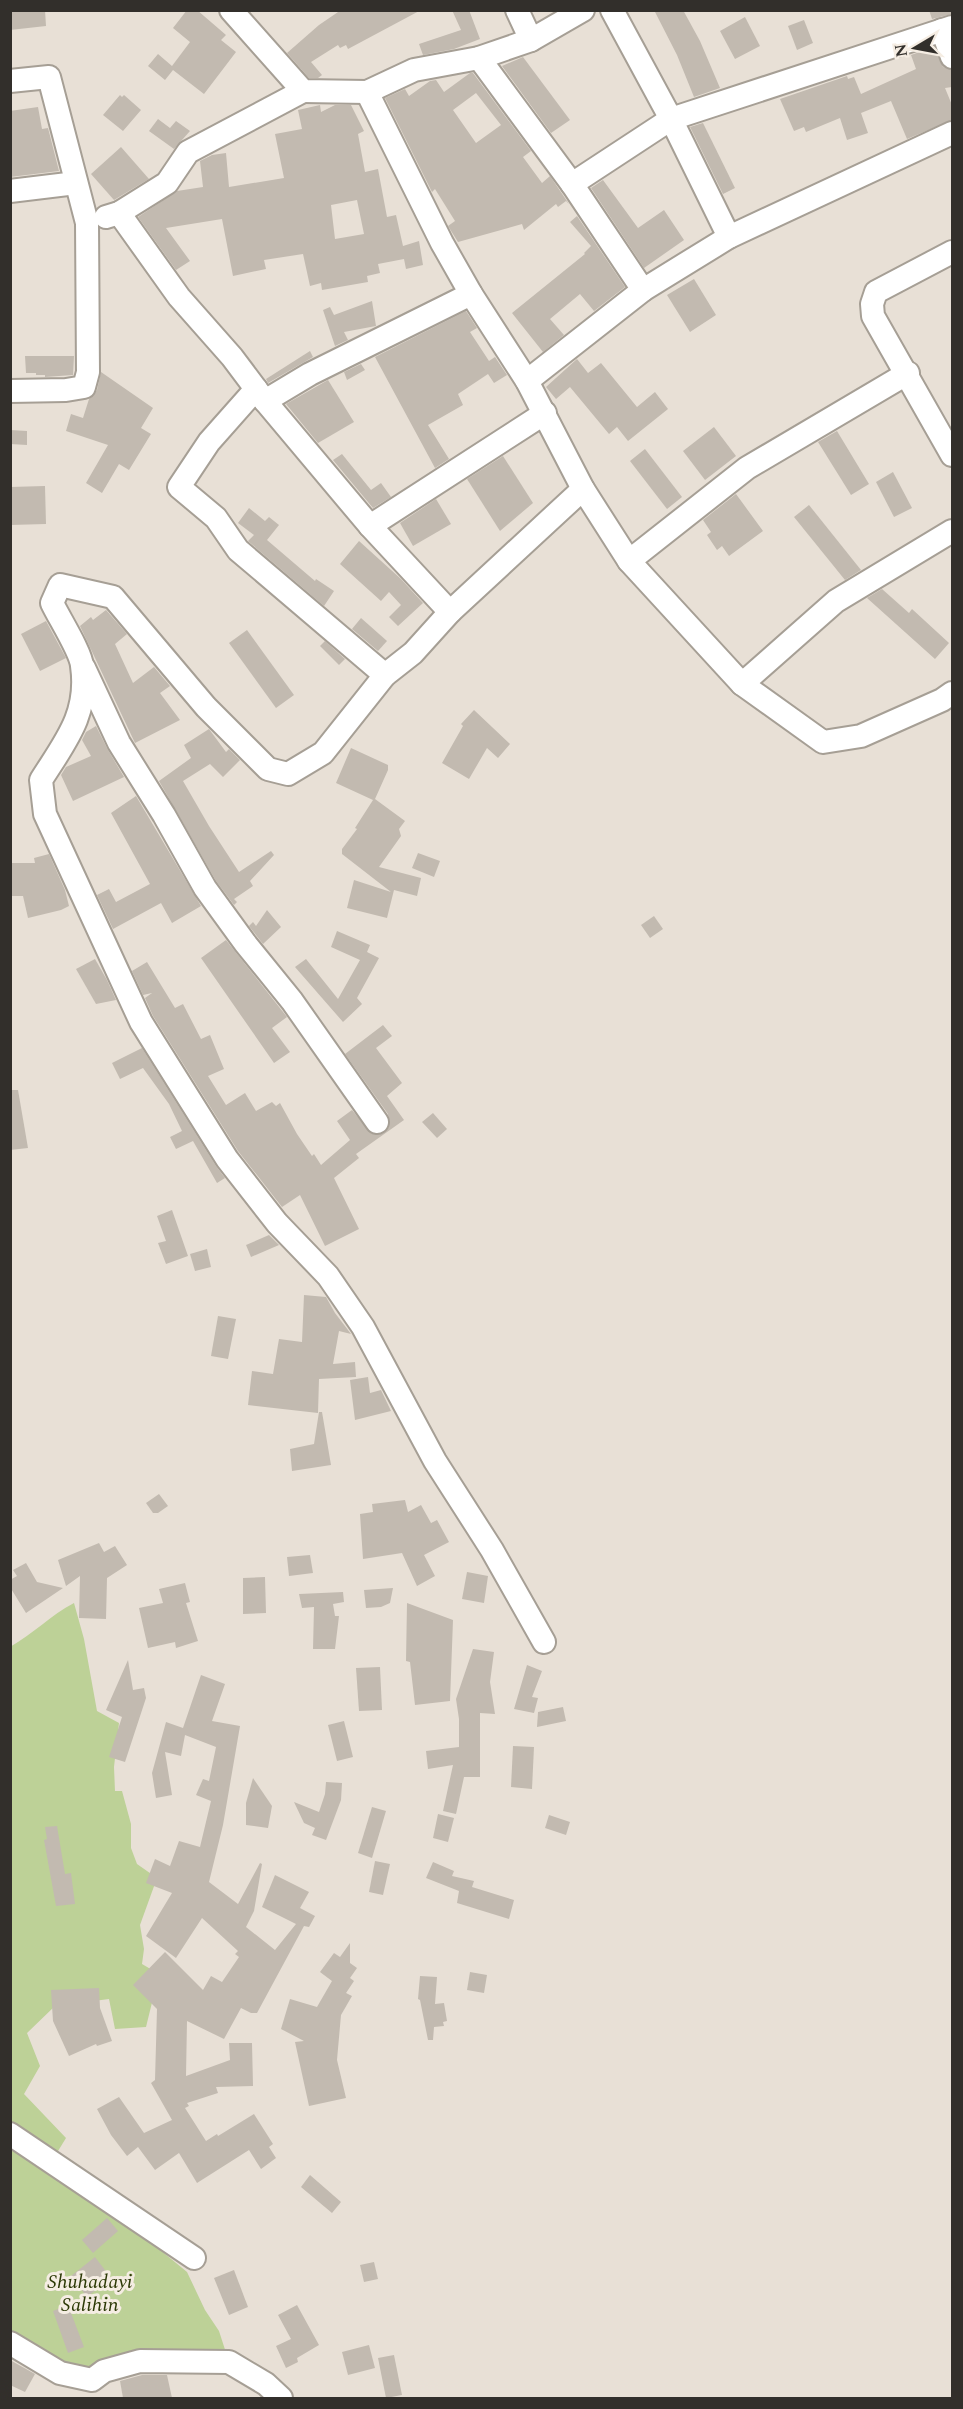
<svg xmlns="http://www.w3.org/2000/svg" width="963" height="2409" font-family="Spectral,serif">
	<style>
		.green { fill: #bdd197 }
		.building { fill: #c2bab0; fill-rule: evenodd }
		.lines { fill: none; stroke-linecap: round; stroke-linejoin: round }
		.minor-casing { stroke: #a69f95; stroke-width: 26 }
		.minor { stroke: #fff; stroke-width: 22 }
		.labels { text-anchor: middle; stroke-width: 6; stroke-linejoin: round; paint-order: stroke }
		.park-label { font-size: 20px; font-style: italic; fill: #2c3906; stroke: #f5ede3 }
	</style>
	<rect width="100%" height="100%" fill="#e8e0d6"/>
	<path class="green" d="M74 1603 84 1639 97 1711 119 1723 114 1767 115 1791H122L131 1824V1848L137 1864 157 1878 140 1925 144 1949 142 1964 159 1974 146 2027 115 2029 109 1999 55 2006 27 2033 40 2066 24 2094 66 2138 47 2169 120 2217 187 2272 205 2310 219 2331 229 2362 214 2360 92 2380 11 2343 10 1647C33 1634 51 1615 74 1603Z"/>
	<g class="building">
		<path d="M10 10H45L46 26 10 30Z"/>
		<path d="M187 10H197L226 35 221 40 236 52 204 94 173 70 165 80 148 66 158 54 172 66 190 42 173 28Z"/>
		<path d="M341 10H421L348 49 346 45 340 48 338 45 311 62 322 75 318 78H309L287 53 319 25Z"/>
		<path d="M452 10H469L480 39 454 49 423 55 419 44 461 30Z"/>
		<path d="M654 10H683L700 41 720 88 694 97 677 55Z"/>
		<path d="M929 10H952V14L932 19Z"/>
		<path d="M745 17 760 46 735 59 720 31Z"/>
		<path d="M804 20 813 43 797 50 788 26Z"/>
		<path d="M934 47 943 67 952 70V87L945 88 952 105V120L907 139 891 101 861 113 868 133 847 140 840 118 806 132 804 127 794 131 780 99 847 76 848 79 854 77 861 94 916 69 911 55Z"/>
		<path d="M523 57 570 120 551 133 502 66Z"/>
		<path d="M470 73H473L531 151 523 157 542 183 550 176 569 204 566 201 558 207 556 204 524 230 522 224 458 242 448 226 455 221 435 189 432 192 385 98 405 89 409 96 430 81 436 80 444 92ZM476 93 501 125 476 143 453 110Z"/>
		<path d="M120 95 122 97 124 95 141 110 123 131 103 115Z"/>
		<path d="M320 105 321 112 335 105H351L364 131 358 134 365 172 378 169 387 217 396 215 403 246 419 241 423 265 406 269 404 259 378 264 380 273 367 276 368 282 322 290 321 283 310 286 303 254 264 260 266 269 233 276 222 219 166 228 190 261 176 270 138 217 177 191 203 187 200 161 212 155 226 153 229 187 284 178 275 134 302 129 298 110ZM357 200 364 234 335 239 331 205Z"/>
		<path d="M38 107 42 129 48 128 59 171 10 177V111Z"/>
		<path d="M158 119 170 128 176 121 190 131 174 149 149 131Z"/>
		<path d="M703 123 735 188 723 194 690 127Z"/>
		<path d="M121 147 149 179 114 200 91 174Z"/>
		<path d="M603 180 638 228 664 210 684 240 644 268 591 188Z"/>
		<path d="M577 216 625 287 594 311 580 294 550 319 564 335 543 352 512 313 585 254 584 253 591 246 570 222Z"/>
		<path d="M694 279 716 315 690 332 667 295Z"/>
		<path d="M372 301 376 326 344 332 348 340 335 346 323 310 330 307 334 315Z"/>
		<path d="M466 311 477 328 470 332 489 361 495 357 507 375 494 383 488 374 458 394 463 405 428 425 449 459 435 468 375 357Z"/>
		<path d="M310 351 313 357 268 383 266 379Z"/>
		<path d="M25 356H74L73 375 45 377V375H36V373H26Z"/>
		<path d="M577 359 588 373 601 363 637 407 655 392 668 409 628 441 617 427 609 434 570 387 556 399 546 387Z"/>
		<path d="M361 364 365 370 347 380 344 372Z"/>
		<path d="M101 372 153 408 141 428 151 434 129 470 119 464 102 493 86 483 108 445 66 431 71 414 83 418 89 399 97 390Z"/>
		<path d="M328 380 354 422 318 443 286 404Z"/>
		<path d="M714 427 736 456 705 480 683 451Z"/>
		<path d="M10 430 27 431V445L10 444Z"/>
		<path d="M837 431 869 484 851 495 818 442Z"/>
		<path d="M645 449 682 497 667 509 630 461Z"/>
		<path d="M342 454 371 490 381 483 391 497 373 508 333 460Z"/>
		<path d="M503 456 533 503 500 531 467 479Z"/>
		<path d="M893 472 912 508 894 517 876 482Z"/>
		<path d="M45 486 46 524 10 525V487Z"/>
		<path d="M736 494 763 531 729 556 722 546 717 550 707 535 711 532 703 520Z"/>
		<path d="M436 499 451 524 413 546 400 523Z"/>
		<path d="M809 505 861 570 845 580 794 517Z"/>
		<path d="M249 508 265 521 269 517 279 525 267 540 315 581 316 579 334 591 324 606 248 541 254 535 238 523Z"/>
		<path d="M359 541 401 579 423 603 398 626 389 617 401 605 389 592 381 601 340 564Z"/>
		<path d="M882 589 909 613 912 609 949 643 935 659 867 598Z"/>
		<path d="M106 610 127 634 115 644 133 683 154 667 170 686 160 693 180 720 135 743 80 626 91 617 93 620Z"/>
		<path d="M361 618 387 641 378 651 352 629Z"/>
		<path d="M46 621 66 658 40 671 21 634Z"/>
		<path d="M247 630 294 695 276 708 229 643Z"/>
		<path d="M325 641 345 659 339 665 320 646Z"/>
		<path d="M474 710 510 744 498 758 487 748 469 779 442 763 463 726 461 724Z"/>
		<path d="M96 726 108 750 124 777 73 801 61 775 66 767 91 756 82 740 86 732Z"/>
		<path d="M209 729 226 752 229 749 240 760 223 777 210 764 183 781 209 826 239 872 271 851 274 855 250 881 253 886 234 899 237 902 234 905 216 881 159 781 191 758 184 745Z"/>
		<path d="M351 748 388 765V770L375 799 405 821 399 829 401 836 379 867 421 878 417 896 394 890 387 918 347 908 354 880 391 892 342 854V849L357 829 355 828 373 800 336 783Z"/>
		<path d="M136 796 201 906 172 923 161 903 113 929 97 895 109 889 116 902 150 884 111 813Z"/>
		<path d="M418 853 440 861 434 877 412 868Z"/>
		<path d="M49 854 65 890 69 906 61 910 28 918 23 896H10V863H35L34 858Z"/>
		<path d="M267 910 281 927 263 944 249 926 253 922 256 926Z"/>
		<path d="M654 916 663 929 650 938 641 925Z"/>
		<path d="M337 931 370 945 367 952 379 958 357 998 362 1004 343 1022 295 967 306 959 338 999 360 960 331 947Z"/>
		<path d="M226 940 287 1017 272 1028 290 1052 274 1063 201 958Z"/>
		<path d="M95 959 107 980 116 1000 96 1004 76 969Z"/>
		<path d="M147 962 175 1008 183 1004 201 1039 210 1035 224 1069 208 1076 226 1105 245 1093 256 1111 272 1102 276 1106 280 1103 297 1134 312 1156 314 1154 321 1165 350 1140 337 1121 352 1110 372 1134 384 1133 389 1127 388 1114 345 1054 383 1025 392 1036 376 1048 402 1083 387 1096 404 1120 356 1154 359 1158 334 1178 359 1229 325 1246 300 1195 282 1207 238 1151 153 1016 145 998 152 993 143 995 132 971Z"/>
		<path d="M142 1048 216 1166 225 1178 217 1183 193 1141 176 1149 170 1137 182 1131 169 1104 143 1068 120 1079 112 1063Z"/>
		<path d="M10 1090H18L28 1148 10 1150Z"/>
		<path d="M433 1113 447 1129 437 1138 422 1122Z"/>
		<path d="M172 1210 188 1256 166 1264 158 1243 166 1241 157 1216Z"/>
		<path d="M269 1235 279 1245 251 1257 246 1245Z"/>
		<path d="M207 1249 211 1267 195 1271 190 1254Z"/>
		<path d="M304 1295 326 1297 335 1313 351 1334 339 1331 333 1364 355 1362 356 1377 319 1379 318 1413 248 1405 252 1371 273 1374 279 1339 302 1342Z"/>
		<path d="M218 1316 236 1319 228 1359 211 1356Z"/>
		<path d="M368 1377 370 1393 381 1390 391 1411 355 1420 350 1380Z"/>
		<path d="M319 1412H322L331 1465 292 1471 290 1449 314 1444Z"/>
		<path d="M159 1494 168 1506 158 1513H153L146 1503Z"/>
		<path d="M405 1500 408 1512 421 1505 431 1523 437 1520 449 1542 424 1555 435 1576 417 1586 402 1553 363 1559 360 1514 373 1512 372 1504Z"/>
		<path d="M99 1543 104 1552 115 1546 127 1565 107 1578 106 1619 79 1618 80 1576 66 1586 58 1560Z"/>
		<path d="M310 1555 313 1573 289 1576 287 1557Z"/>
		<path d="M26 1563 37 1582 63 1588 26 1613 10 1587V1580L17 1576 13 1570Z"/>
		<path d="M467 1572 488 1576 484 1603 462 1599Z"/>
		<path d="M265 1577 266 1613 243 1614V1578Z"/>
		<path d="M185 1583 190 1602 186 1603 198 1641 176 1648 175 1642 148 1648 139 1608 163 1603 159 1589Z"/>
		<path d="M393 1588 390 1603 381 1607 366 1608 364 1590Z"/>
		<path d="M343 1592 344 1602 333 1604 335 1616H339L335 1649H313L314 1607 302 1608 299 1594Z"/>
		<path d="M407 1603 453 1620 450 1701 415 1705 410 1662 406 1661Z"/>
		<path d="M473 1649 494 1652 490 1682 495 1714 480 1713V1777H464L456 1814 443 1811 453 1765 428 1769 426 1751 459 1747V1719L456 1699Z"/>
		<path d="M128 1660 133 1690 144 1688 146 1698 125 1762 109 1757 122 1717 106 1710Z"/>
		<path d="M527 1665 542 1671 532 1697 538 1698 534 1713 514 1709Z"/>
		<path d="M380 1667 382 1710 359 1711 356 1668Z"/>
		<path d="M201 1675 225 1684 212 1721 240 1726 223 1825 209 1882 238 1904 260 1863 262 1864 254 1911 246 1927 275 1950 296 1924 262 1907 275 1875 309 1892 300 1908 315 1916 309 1927 304 1926 257 2013H251L241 2008 224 2039 187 2021 186 2076 230 2060 229 2043H252L253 2086 216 2087 218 2093 187 2103 189 2106 185 2108 206 2141 217 2134 218 2136 254 2114 273 2144 269 2147 276 2158 261 2169 249 2150 197 2183 179 2153 155 2170 138 2147 127 2156 111 2135 97 2109 119 2097 144 2133 172 2120 151 2083 155 2080 157 2009 133 1985 165 1952 203 1990 211 1976 222 1982 239 1957 235 1954 238 1951 202 1918 176 1958 146 1936 172 1893 146 1883 155 1859 170 1866 179 1841 200 1847 211 1801 196 1795 203 1779 209 1781 216 1747 185 1735 181 1756 165 1752 172 1795 156 1798 152 1773 166 1722 183 1728Z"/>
		<path d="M563 1707 566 1721 537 1727 538 1712Z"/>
		<path d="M344 1721 353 1757 337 1761 328 1725Z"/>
		<path d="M513 1746 534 1747 532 1789 511 1787Z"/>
		<path d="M253 1778 272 1806 268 1828 246 1825V1803Z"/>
		<path d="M326 1782 342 1783 341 1800 326 1840 312 1835 315 1828 304 1823 294 1802 319 1812 325 1794Z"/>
		<path d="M372 1807 386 1811 372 1858 358 1853Z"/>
		<path d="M438 1814 454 1818 448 1842 433 1838Z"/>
		<path d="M549 1815 570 1822 566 1835 545 1828Z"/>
		<path d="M57 1826 65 1874 71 1873 75 1904 56 1906 44 1840 47 1839 45 1827Z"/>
		<path d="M375 1861 390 1864 383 1895 369 1892Z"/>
		<path d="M433 1862 454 1871 452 1876 474 1881 472 1887 514 1900 509 1919 457 1903 459 1891 426 1878Z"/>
		<path d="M350 1943V1963L357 1968 350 1978 354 1981 346 1993 352 1996 341 2015 337 2060 346 2098 309 2106 295 2042 304 2041 281 2029 290 1999 317 2007 332 1981 320 1972 334 1953 340 1957Z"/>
		<path d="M470 1972 487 1975 484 1993 467 1990Z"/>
		<path d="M420 1976 437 1977 435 2004 444 2003 447 2021 443 2022 444 2026 434 2027 433 2040H428L420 2000 418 1999Z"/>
		<path d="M99 1988 100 2008 112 2041 97 2046 96 2044 69 2056 53 2021 51 1990Z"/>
		<path d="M310 2175 341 2202 332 2213 301 2187Z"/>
		<path d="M107 2218 118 2231 93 2253 82 2240Z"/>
		<path d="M95 2257 111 2278 87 2297 71 2276Z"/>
		<path d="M374 2262 378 2279 364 2282 360 2265Z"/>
		<path d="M234 2270 248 2307 229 2315 214 2278Z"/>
		<path d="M68 2305 84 2347 68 2353 53 2311Z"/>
		<path d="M297 2305 319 2345 297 2358 298 2362 286 2368 276 2346 291 2339 278 2315Z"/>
		<path d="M369 2345 375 2368 348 2375 342 2352Z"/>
		<path d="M394 2355 402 2395 386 2398 378 2358Z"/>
		<path d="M10 2360 35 2374 25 2392 10 2385Z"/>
		<path d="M142 2375H167L172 2398H123L120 2381Z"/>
	</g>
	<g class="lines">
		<defs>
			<g id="minor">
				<path d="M231 10 303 91 367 92 414 70 479 58 531 40 583 10"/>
				<path d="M517 10 531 40"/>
				<path d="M612 10 671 119 729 237"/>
				<path d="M942 30 952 57"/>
				<path d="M479 58 572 184 643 290 527 381"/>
				<path d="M10 81 49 77 87 223 88 372 84 387 66 390 10 391"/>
				<path d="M367 92 442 243 471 294 527 381 583 489 629 561 742 684 823 742 861 736 942 700 952 693"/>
				<path d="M572 184 671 119 952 27"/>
				<path d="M10 191 76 183"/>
				<path d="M119 213 179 297 232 357 265 401 370 526 450 612"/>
				<path d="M106 217 119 213 167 183 188 152 303 91"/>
				<path d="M952 252 876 292 872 304 873 316 952 455"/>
				<path d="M643 290 729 237 952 133"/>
				<path d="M256 389 209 442 179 487 216 518 238 550 385 675"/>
				<path d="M265 401 310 374 471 294"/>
				<path d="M370 526 545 413"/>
				<path d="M629 561 747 468 908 373"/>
				<path d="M84 668 119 743 164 815 205 888 245 943 292 1001 377 1122"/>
				<path d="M742 684 836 601 952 531"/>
				<path d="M544 1642 492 1550 435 1461 363 1327 328 1276 277 1223 227 1159 141 1022 45 814 41 780C65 742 89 714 82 666 81 652 59 618 52 603L60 585 113 597 206 707 268 769 288 774 323 753 385 675 413 653 450 612 583 489"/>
				<path d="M10 2134 194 2258"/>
				<path d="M10 2343 60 2373 92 2380 104 2371 140 2361 229 2362 266 2384 281 2398"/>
			</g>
		</defs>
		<use href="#minor" class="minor-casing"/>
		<use href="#minor" class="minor"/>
	</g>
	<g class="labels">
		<g class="park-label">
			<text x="90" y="2288">Shuhadayi<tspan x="90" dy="23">Salihin</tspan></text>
		</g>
	</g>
	<rect width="963" height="2409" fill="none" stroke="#322f2b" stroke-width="24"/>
	<g transform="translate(915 48) rotate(260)" stroke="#f5ede3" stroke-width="4.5" paint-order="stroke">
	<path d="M0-4.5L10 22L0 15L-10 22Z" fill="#322f2b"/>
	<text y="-9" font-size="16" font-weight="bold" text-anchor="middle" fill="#322f2b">N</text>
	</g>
</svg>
